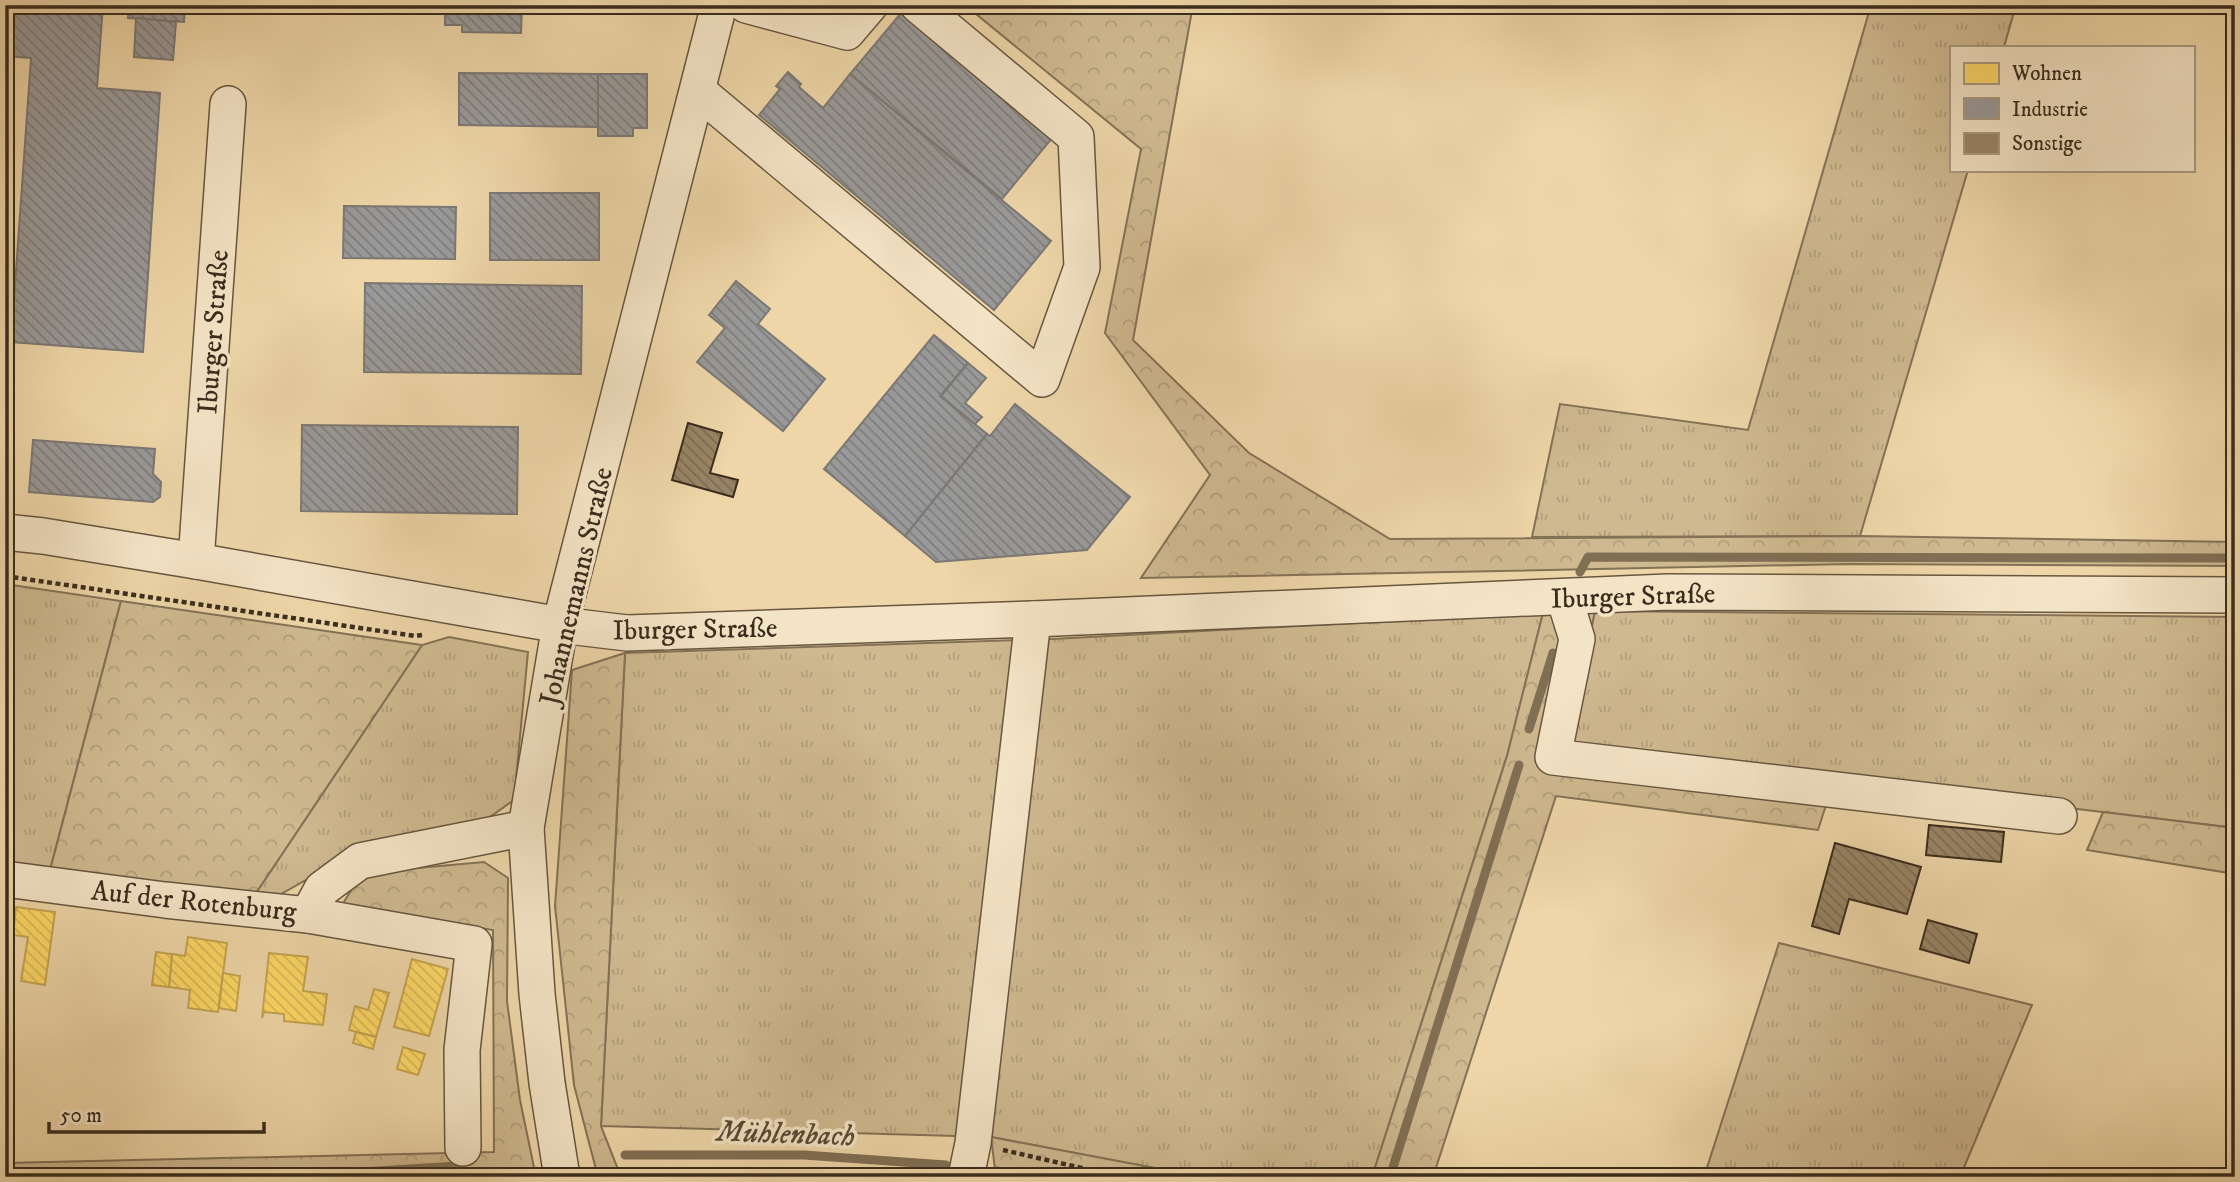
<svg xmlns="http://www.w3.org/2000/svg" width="2240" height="1182" font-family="'IM FELL DW Pica',serif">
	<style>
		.grass { fill: url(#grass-tufts); stroke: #847256; stroke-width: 2 }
		.forest { fill: url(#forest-crowns); stroke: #847256; stroke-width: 2 }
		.homes { fill: url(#homes-back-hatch); stroke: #c4a550; stroke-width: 2 }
		.industry { fill: url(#industry-back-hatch); stroke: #7c7874; stroke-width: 2 }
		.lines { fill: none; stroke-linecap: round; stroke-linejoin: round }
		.stream { stroke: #816f54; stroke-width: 9 }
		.building { fill: url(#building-back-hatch); stroke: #3a2c1d; stroke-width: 2 }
		.minor-casing { stroke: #675640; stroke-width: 38 }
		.path { stroke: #3a2c1d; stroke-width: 4.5; stroke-dasharray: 5 3.5; stroke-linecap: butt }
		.minor { stroke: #f4e4c6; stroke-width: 35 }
		.labels { text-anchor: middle; stroke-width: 7; stroke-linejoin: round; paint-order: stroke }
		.street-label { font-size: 28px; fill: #3a2c1d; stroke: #f4e4c6 }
		.water-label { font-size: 30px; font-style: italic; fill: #584834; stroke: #f4e4c6 }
	</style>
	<defs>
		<pattern id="grass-tufts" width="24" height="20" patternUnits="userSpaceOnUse" patternTransform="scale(1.75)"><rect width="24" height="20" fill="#cfb990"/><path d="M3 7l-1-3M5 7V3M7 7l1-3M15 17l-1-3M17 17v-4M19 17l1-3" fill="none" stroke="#b29f7c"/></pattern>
		<pattern id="forest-crowns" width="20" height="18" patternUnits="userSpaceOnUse" patternTransform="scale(1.75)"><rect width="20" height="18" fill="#cfb990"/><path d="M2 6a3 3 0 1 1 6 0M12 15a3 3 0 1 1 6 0" fill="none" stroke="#b29f7c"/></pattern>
		<pattern id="homes-back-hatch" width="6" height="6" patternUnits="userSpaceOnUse" patternTransform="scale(1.75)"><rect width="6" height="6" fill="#ffd966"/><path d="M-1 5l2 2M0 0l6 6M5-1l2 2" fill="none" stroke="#dbba58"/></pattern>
		<pattern id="industry-back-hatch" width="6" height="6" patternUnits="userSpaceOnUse" patternTransform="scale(1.75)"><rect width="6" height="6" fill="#999"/><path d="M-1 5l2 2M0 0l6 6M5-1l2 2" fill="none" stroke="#7e7d7c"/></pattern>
		<pattern id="building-back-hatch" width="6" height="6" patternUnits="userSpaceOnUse" patternTransform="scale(1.75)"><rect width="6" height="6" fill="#988465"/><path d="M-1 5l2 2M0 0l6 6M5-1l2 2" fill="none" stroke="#7d6c53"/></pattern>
	</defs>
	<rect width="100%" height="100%" fill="#eed6a8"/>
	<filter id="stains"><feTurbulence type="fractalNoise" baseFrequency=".00286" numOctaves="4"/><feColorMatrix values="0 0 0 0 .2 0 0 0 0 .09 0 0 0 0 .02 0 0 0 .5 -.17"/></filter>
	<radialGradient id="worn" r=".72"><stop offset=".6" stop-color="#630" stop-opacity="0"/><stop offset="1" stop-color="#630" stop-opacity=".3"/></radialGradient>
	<g class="grass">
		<path d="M1871 5H2016L2004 47H1951V170H1968L1860 536 1532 537 1560 404 1748 430Z"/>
		<path d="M5 584 121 601 50 870 5 864Z"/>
		<path d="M1595 611 2235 617V828L1566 747Z"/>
		<path d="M1543 613 1507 756 1372 1177H1202L991 1137 601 1126 625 653 1052 639Z"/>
		<path d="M449 637 528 652 514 800 473 829 379 839 281 894 254 896 422 645Z"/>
		<path d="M1779 943 2032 1005 1960 1177H1704Z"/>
	</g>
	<g class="forest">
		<path d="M965 5H1193L1133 340 1249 453 1390 539 1860 536 2235 542V566L1849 564 1141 578 1210 475 1105 333 1141 149Z"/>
		<path d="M121 601 422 645 254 896 50 870Z"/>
		<path d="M1595 611 1566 747 1834 780 1818 830 1556 796 1433 1177H1372L1507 756 1543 613Z"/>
		<path d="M625 653 601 1126 621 1177H598L574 1085 555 906 572 670Z"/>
		<path d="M2103 812 2235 828V874L2087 850Z"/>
		<path d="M484 862 508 878 507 1001 520 1100 536 1177H5V1163L494 1152 493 930 342 905 362 873Z"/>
		<path d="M991 1137 1202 1177H996Z"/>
	</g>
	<g class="homes">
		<path d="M16 907 55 912 45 985 21 981 28 937 13 935Z"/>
		<path d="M188 937 227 943 218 1012 188 1008 190 990 169 987 172 954 185 956Z"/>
		<path d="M156 952 172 954 169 987 152 985Z"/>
		<path d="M269 953 308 957 303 991 327 994 323 1025 284 1021V1014L264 1012 262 1018Z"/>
		<path d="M412 959 448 969 429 1036 394 1027Z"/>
		<path d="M223 973 240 976 236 1011 219 1008Z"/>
		<path d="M374 989 389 993 376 1037 349 1030 355 1006 368 1010Z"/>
		<path d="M356 1032 376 1037 373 1049 353 1043Z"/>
		<path d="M403 1047 425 1054 418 1075 397 1069Z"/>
	</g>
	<g class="industry">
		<path d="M5 5H103L97 88 160 93 143 352 11 342 31 58 5 56Z"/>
		<path d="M129 5H185L184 22 128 18Z"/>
		<path d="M445 5H522L521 33 462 32V25H445Z"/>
		<path d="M902 12 1053 137 1002 199 850 74Z"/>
		<path d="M136 18 176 22 173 60 134 57Z"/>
		<path d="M788 72 801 84 799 87 823 108 850 74 1051 241 994 310 759 115 780 89 776 86Z"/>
		<path d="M459 73 598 74V127L459 125Z"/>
		<path d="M598 74H647V128H633V136H598Z"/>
		<rect x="490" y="193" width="109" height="67"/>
		<path d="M344 206 456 207 455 259 343 258Z"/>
		<path d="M736 281 770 309 758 324 825 379 783 431 697 362 725 328 709 315Z"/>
		<path d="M365 283 582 286 581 374 364 372Z"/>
		<path d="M934 335 968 363 940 396 987 434 905 536 824 469Z"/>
		<path d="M968 363 986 378 965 403 982 417 975 424 941 396Z"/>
		<path d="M1015 404 1130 497 1087 550 936 562 905 536 987 434 990 436Z"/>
		<path d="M302 425 518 427 517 514 301 511Z"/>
		<path d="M33 440 155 449 153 474 161 482 160 497 153 502 29 492Z"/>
	</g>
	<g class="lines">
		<g class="stream">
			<path d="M1580 572 1588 557 2235 558"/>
			<path d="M1529 729 1553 653"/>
			<path d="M625 1155H804L946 1165"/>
			<path d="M997 1171 1025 1177"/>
			<path d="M283 1177 457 1166"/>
			<path d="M1390 1177 1519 765"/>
		</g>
	</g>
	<g class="building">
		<path d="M688 423 722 433 710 473 738 480 733 497 672 480Z"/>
		<path d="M1929 825 2004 832 2001 862 1926 855Z"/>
		<path d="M1835 843 1921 867 1907 914 1849 899 1839 934 1812 926Z"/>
		<path d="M1928 920 1977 934 1969 963 1920 949Z"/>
	</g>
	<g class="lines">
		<defs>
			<g id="minor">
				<path d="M746 5 847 32 870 5"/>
				<path d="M698 91 1042 379 1082 267 1076 137 918 5"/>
				<path d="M5 532 43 536 196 561 560 625 627 633 1033 619 1668 592 2235 595"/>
				<path d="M196 561 228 104"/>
				<path d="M1564 597 1577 639 1553 757 2059 816"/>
				<path d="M5 879 165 900 308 915 322 889 360 861 526 828"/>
				<path d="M308 915 474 944 462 1050 463 1148"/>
				<path d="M562 1177 547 1083 537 994 526 828 560 625 719 5"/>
				<path d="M966 1177 973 1143 1033 619"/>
			</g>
		</defs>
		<use href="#minor" class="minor-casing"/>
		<g class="path">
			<path d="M5 576 415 636 422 635"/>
			<path d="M1003 1150 1121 1177"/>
			<path d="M2224 1177 2235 1155"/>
		</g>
		<use href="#minor" class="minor"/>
	</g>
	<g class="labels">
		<g class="street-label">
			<text transform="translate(212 332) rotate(-86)" y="10">Iburger Straße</text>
			<text transform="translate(575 586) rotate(-77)" y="10">Johannemanns Straße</text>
			<text transform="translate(1633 595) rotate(-2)" y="10">Iburger Straße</text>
			<text transform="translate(695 628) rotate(-1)" y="10">Iburger Straße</text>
			<text transform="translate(194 900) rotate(6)" y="10">Auf der Rotenburg</text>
		</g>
		<g class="water-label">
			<text transform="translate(786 1133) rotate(2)" y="10">Mühlenbach</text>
		</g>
	</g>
	<rect width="2240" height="1182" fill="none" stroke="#eed6a8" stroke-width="28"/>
	<rect x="7" y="7" width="2226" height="1168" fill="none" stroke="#3a2c1d" stroke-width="3.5"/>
	<rect x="14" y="14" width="2212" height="1154" fill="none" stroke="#3a2c1d" stroke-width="2"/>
	<rect x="1950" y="46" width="245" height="126" fill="#f4e4c6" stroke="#aa9a82" stroke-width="2"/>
	<rect x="1964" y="63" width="35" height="21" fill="#ffd966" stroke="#aa9a82" stroke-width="2"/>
	<text x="2012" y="80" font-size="21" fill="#3a2c1d">Wohnen</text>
	<rect x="1964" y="98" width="35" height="21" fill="#999999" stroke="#aa9a82" stroke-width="2"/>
	<text x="2012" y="116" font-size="21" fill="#3a2c1d">Industrie</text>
	<rect x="1964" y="133" width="35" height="21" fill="#988465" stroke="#aa9a82" stroke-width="2"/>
	<text x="2012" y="150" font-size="21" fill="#3a2c1d">Sonstige</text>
	<path d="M49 1122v10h215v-10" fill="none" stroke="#3a2c1d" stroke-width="3.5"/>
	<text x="60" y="1122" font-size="21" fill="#3a2c1d" stroke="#f4e4c6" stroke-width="5" paint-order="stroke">50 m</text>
	<rect width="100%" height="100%" filter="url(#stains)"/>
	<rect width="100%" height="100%" fill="url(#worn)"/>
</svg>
